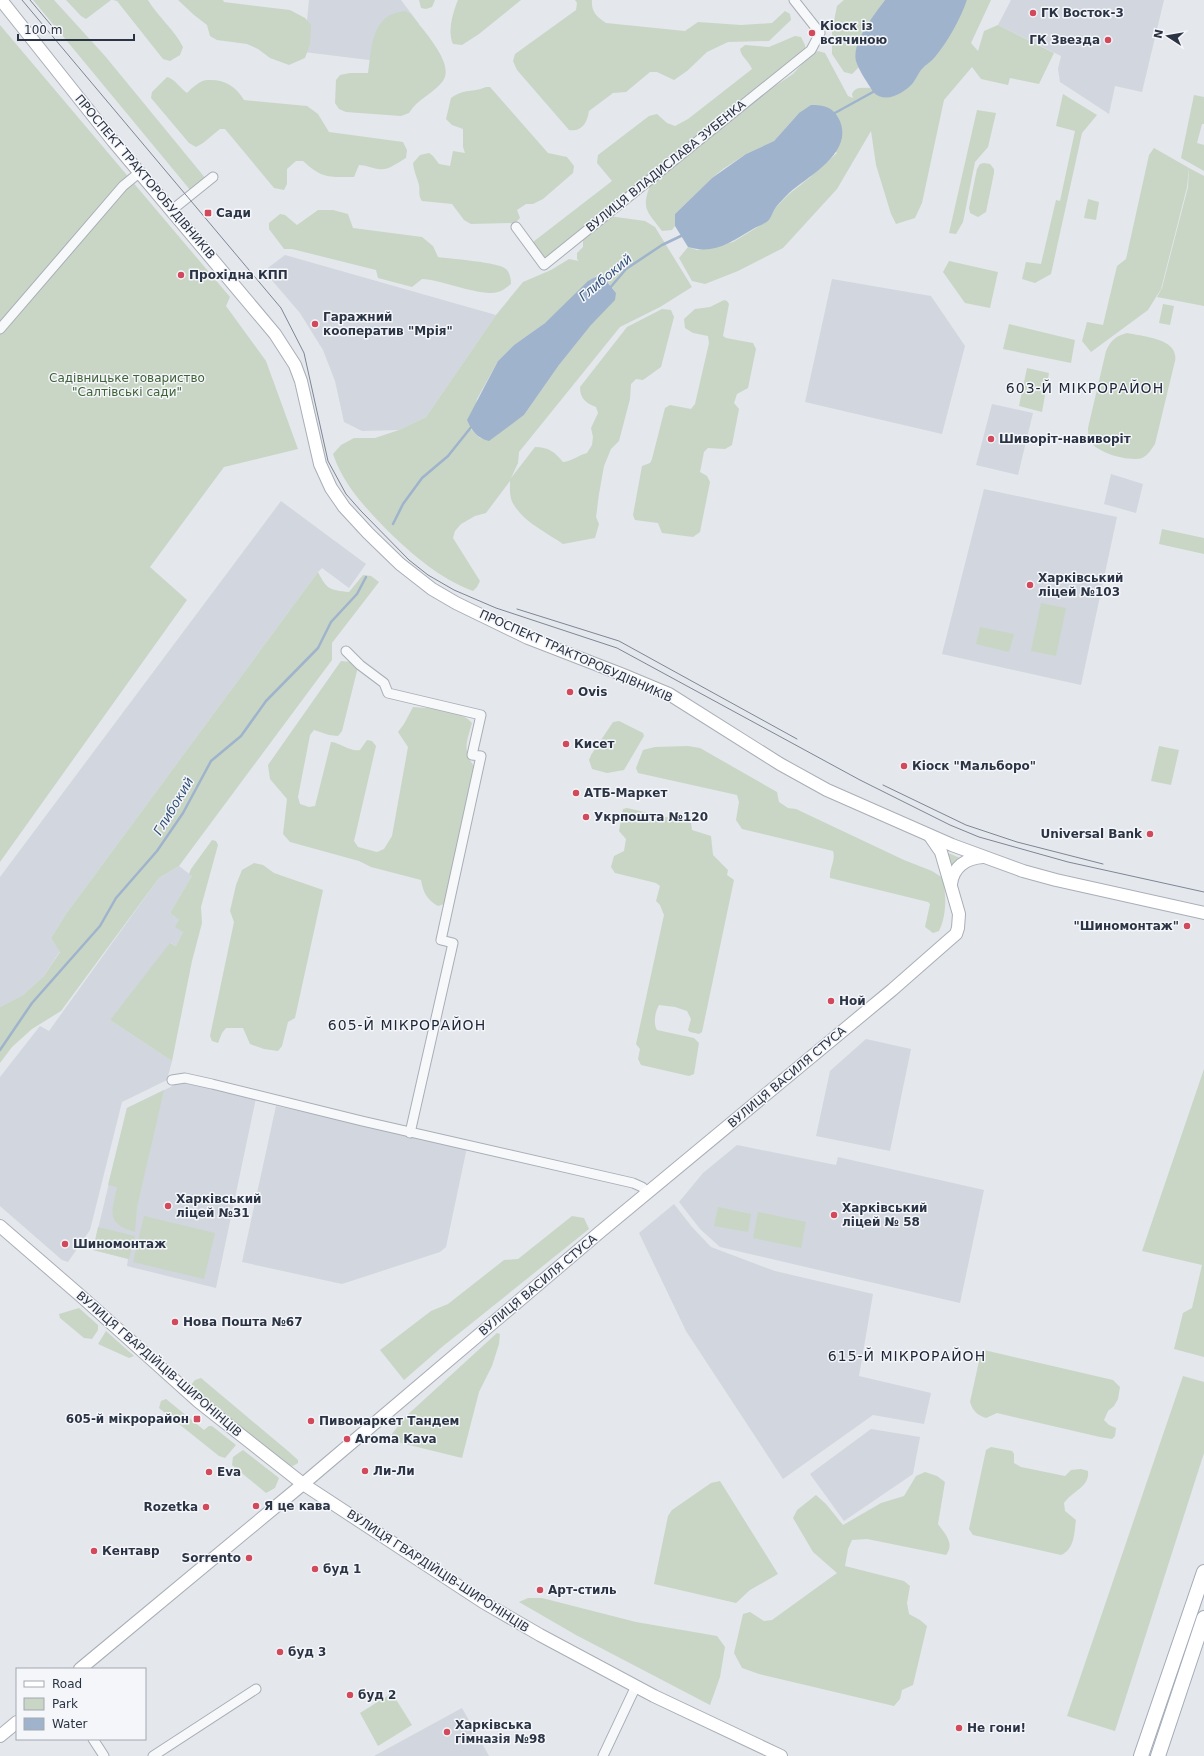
<svg xmlns="http://www.w3.org/2000/svg" width="1204" height="1756" font-family="'DejaVu Sans',sans-serif">
	<style>
		.built { fill: #d2d6de }
		.green { fill: #c9d6c5; fill-rule: evenodd }
		.water { fill: #9fb4cc }
		.lines { fill: none; stroke-linecap: round; stroke-linejoin: round }
		.stream { stroke: #9fb4cc; stroke-width: 2.5 }
		.street-casing { stroke: #a9aeb7; stroke-width: 11 }
		.secondary-casing { stroke: #a9aeb7; stroke-width: 14 }
		.primary-casing { stroke: #a3abb8; stroke-width: 16 }
		.street { stroke: #f7f8fa; stroke-width: 9 }
		.secondary { stroke: #fff; stroke-width: 12 }
		.primary { stroke: #fff; stroke-width: 14 }
		.tram { stroke: #7d8696; stroke-width: 1 }
		.poi-dot { fill: #d1495b; stroke: #f4f6f9; stroke-width: 1.5 }
		.labels { text-anchor: middle; stroke-width: 3; stroke-linejoin: round; paint-order: stroke }
		.poi-label { font-size: 12px; font-weight: bold; fill: #2b3445; stroke: #f4f6f9; text-anchor: start }
		.street-label { font-size: 12px; fill: #2b3445; stroke: #f4f6f9 }
		.park-label { font-size: 12px; fill: #3f6138; stroke: #f4f6f9 }
		.water-label { font-size: 13px; font-style: italic; fill: #34527a; stroke: #f4f6f9 }
		.quarter-label { font-size: 14px; letter-spacing: 1px; fill: #1d2536; stroke: #f4f6f9 }
	</style>
	<rect width="100%" height="100%" fill="#e4e7ec"/>
	<g class="built">
		<path d="M309 0H401L419 24 377 61 304 52Z"/>
		<path d="M1011 0H1164L1142 92 1115 86 1109 114 1060 82 1058 69 1061 56 998 25Z"/>
		<path d="M285 255 496 315 426 417 399 430 362 431 344 422 335 381 323 350 300 313 264 271Z"/>
		<path d="M832 279 931 296 965 346 942 434 805 402Z"/>
		<path d="M992 404 1033 413 1018 475 976 465Z"/>
		<path d="M1111 474 1143 484 1136 513 1104 504Z"/>
		<path d="M984 489 1117 517 1081 685 942 654Z"/>
		<path d="M281 501 366 564 349 588 322 568 318 572 66 914 51 938 60 951 44 976 23 995 0 1007V877Z"/>
		<path d="M179 866 192 876 170 913 179 920 183 932 176 946 171 943 110 1020 172 1061 167 1080 122 1102 90 1230 68 1262 62 1260 0 1206V1077L40 1026 49 1031 159 878Z"/>
		<path d="M866 1039 911 1049 890 1151 816 1136 830 1071Z"/>
		<path d="M181 1082 256 1098 216 1288 127 1266 128 1259 93 1250 127 1108Z"/>
		<path d="M276 1106 467 1147 446 1247 440 1252 342 1284 242 1262Z"/>
		<path d="M737 1145 836 1165 838 1157 984 1190 960 1303 720 1247 700 1229 679 1202 703 1173Z"/>
		<path d="M674 1204 692 1227 711 1247 775 1271 873 1294 859 1376 931 1393 924 1424 873 1415 783 1479 686 1331 639 1233Z"/>
		<path d="M871 1429 920 1437 913 1474 844 1521 810 1474Z"/>
		<path d="M462 1708 489 1756H374Z"/>
	</g>
	<g class="green">
		<path d="M33 0H54L105 56 206 179 191 191Z"/>
		<path d="M66 0H111L86 19 81 16Z"/>
		<path d="M113 0H148C158 17 174 29 183 47L180 55 170 61 163 59 117 1Z"/>
		<path d="M178 0H223L224 2 290 10 305 18 311 25 310 44 305 58 289 65 270 58 258 49 247 44 217 40 210 36 207 25 194 15Z"/>
		<path d="M419 0H435L432 7 426 9 421 8Z"/>
		<path d="M458 0H521L479 34 462 45 453 44C447 32 453 12 458 0Z"/>
		<path d="M575 0H592C591 12 597 17 606 23L685 31 698 22 741 25 772 23 785 11 790 14 791 20 769 41 728 42 707 52 687 71 674 80 657 72H650L626 92 613 93 589 111C587 123 582 132 569 130L517 70 513 61 515 54 576 10 577 3Z"/>
		<path d="M844 0H885C874 16 848 46 859 67L852 74 844 72 832 54V31L837 6Z"/>
		<path d="M967 0H991L971 43 978 51 984 31 998 25 1054 53 1039 84 1010 78 1008 85 981 79 972 67 944 100 922 203 915 218 896 224 891 214 876 165 871 131 837 189 783 248 738 271 705 284 692 281 679 258 688 247 697 250 733 242 769 220 776 207 789 194 808 179 837 153 799 113 774 141 746 154 723 169 712 178 675 214V226L672 230 662 231C646 210 641 209 651 183L766 92 793 74 812 53 818 51 825 53 848 96 853 98 852 94C855 86 864 88 871 88L873 92 913 83 921 69 934 58 956 23Z"/>
		<path d="M405 11 411 14C421 28 456 64 443 81 433 94 417 99 409 113L401 116 346 112 339 109 335 103 336 80 340 75 350 73H368C372 47 371 14 405 11Z"/>
		<path d="M0 25 230 297 226 306 266 361 298 449 224 467 150 567 187 600 0 862Z"/>
		<path d="M795 36 801 37 805 45V53L547 259 543 258 533 246V242L612 181 597 163 598 155 649 116 657 114 667 123 675 126 688 119 752 69C749 61 741 57 740 49L745 45 769 47Z"/>
		<path d="M167 77C175 79 180 88 187 93 192 88 200 80 208 80 224 79 236 86 244 100L307 106 318 114 329 132 403 142 407 150 406 158C397 163 388 171 378 169 371 168 366 165 359 165L354 177C328 177 323 179 303 161H296L287 169V184L284 190 274 188 225 129H220L203 143 196 147 189 143 151 98 152 92Z"/>
		<path d="M486 87H490L548 153 567 157 574 166 573 173 543 199 533 204H526L517 210 520 218 515 223 471 224 464 220 452 204 422 201C418 195 420 192 419 185 417 177 414 172 413 163L420 155 429 153 433 156 439 164 450 166 453 151 465 153 463 147V129L452 125 446 119 451 98C465 88 472 93 486 87Z"/>
		<path d="M1063 94 1097 115 1082 133 1051 274 1035 283 1022 279 1026 262 1041 264 1056 200 1060 201 1075 131 1056 126Z"/>
		<path d="M1194 95 1204 97V124H1202L1197 143 1204 145V171L1181 158Z"/>
		<path d="M977 110 996 113 988 147 975 162 963 222 956 234 949 233Z"/>
		<path d="M1154 148 1189 168 1187 187 1161 289 1148 310 1091 352 1082 341 1087 322 1103 325 1117 266 1126 259 1149 155Z"/>
		<path d="M984 163 990 164 994 169V173L986 212 978 217 970 213 969 208 977 169 980 164Z"/>
		<path d="M1189 168 1204 176V306L1157 297 1162 288 1188 187Z"/>
		<path d="M1088 199 1099 202 1096 220 1084 218Z"/>
		<path d="M318 210H333L348 214 353 228 422 237 433 246 438 257C451 259 499 262 506 269 510 273 511 279 511 284 508 286 503 291 498 292 480 297 443 280 422 279L412 287 378 278 376 270 292 249H284L269 229V223L280 214 285 215 297 225Z"/>
		<path d="M609 216 645 221 655 227 692 287 660 307 620 327 519 452 518 463 511 478 535 447C548 447 555 452 563 462 572 461 579 455 587 453L592 445 593 437 591 428 598 413 596 407C586 403 580 399 580 387L627 327 662 309 671 310 674 317 661 367 643 380 636 379 631 384 630 399 619 441 611 449 604 466 599 494 596 517 599 524 595 538 563 544C547 533 524 522 514 505 509 498 510 488 510 481L486 513 475 516 461 524 455 531 453 538 480 581 477 587 473 591C439 578 414 556 388 531 365 507 344 486 333 454L341 445 354 438H375L399 430 426 417 496 315 523 282 551 270 569 259 579 261 577 259V253L583 247V236ZM602 274 616 293 559 365 524 415 489 440 480 438 470 428 477 399 498 361 514 345 545 323 597 275Z"/>
		<path d="M949 261 998 272 990 308 965 303 943 272Z"/>
		<path d="M724 300 727 301 729 304 723 336 726 338 753 343 756 349 748 388 737 394 734 403 739 409 732 445 725 449 708 448 704 452 700 472 707 476 710 482 700 532 693 537 662 533 658 523 635 520 633 515 642 466 650 463 652 459 665 408 670 405 691 409 695 404 709 343 708 336 693 333 685 328 684 319 695 309 710 307Z"/>
		<path d="M1163 304 1174 306 1170 325 1159 323Z"/>
		<path d="M1009 324 1075 340 1071 363 1003 349Z"/>
		<path d="M1127 333C1140 336 1173 338 1175 355 1176 358 1175 362 1174 365L1155 444C1151 450 1148 455 1142 458 1129 462 1097 453 1090 441 1088 437 1088 432 1088 428L1106 351C1111 340 1116 336 1127 333Z"/>
		<path d="M1027 368 1049 373 1042 412 1019 406Z"/>
		<path d="M1162 529 1204 538V554L1159 544Z"/>
		<path d="M318 572C327 590 330 590 349 592L363 575 371 576 379 582 332 643V660L179 866 159 878 61 1011 32 1029 12 1047 0 1063V1007L23 995 44 976 60 952 51 938 66 914Z"/>
		<path d="M1041 603 1066 608 1056 656 1031 651Z"/>
		<path d="M980 627 1014 634 1009 652 976 644Z"/>
		<path d="M341 661 352 662 358 667 342 731 338 736 329 735 314 730 310 735 298 797 300 804 309 807 315 806 331 742C341 743 350 752 360 750L367 740 372 741 376 746 354 841 358 847 377 852 384 849 392 836 408 747 398 732 404 724 413 707C429 708 462 710 472 723 467 741 462 750 474 766L450 884 444 904 438 906C427 900 423 892 421 880L371 867 359 861 290 842 283 834 287 799 270 779 268 765Z"/>
		<path d="M619 721 643 733 644 736 624 770 607 773 592 769 589 760 591 755 613 722Z"/>
		<path d="M688 746 700 748 777 792 779 802 788 808 796 809 904 860 932 871 943 878C946 895 947 915 939 931L933 933 925 927 930 904 928 902 830 878C829 869 836 860 833 851L742 829 736 820 739 802 737 795 638 773 636 768 643 750 655 747Z"/>
		<path d="M1159 746 1179 750 1171 785 1151 781Z"/>
		<path d="M627 808 691 823 692 830 711 836 713 855 728 870 727 875 734 880 702 1032 699 1034 690 1032 688 1030 691 1019 687 1011 675 1007 659 1005C655 1012 653 1023 657 1030L694 1038 699 1043 694 1074 689 1076 641 1065 638 1059 640 1049 636 1044 664 915 660 905 656 901 660 886 656 883 615 873 611 867 614 856 624 851 626 839 619 831 623 809Z"/>
		<path d="M212 840 216 841 218 845 201 907 202 923 192 961 172 1061 110 1020 170 943 176 946 183 932 175 927 179 920 170 913 192 876 189 874 191 869Z"/>
		<path d="M946 852 960 858 950 869Z"/>
		<path d="M254 863 263 865 274 873 323 890 295 1018 288 1022 282 1046 278 1051 264 1049 250 1044 243 1028H226L222 1033 218 1043 212 1041 210 1036 234 922 230 911 236 885 242 870Z"/>
		<path d="M1204 1069V1357L1174 1349 1183 1313 1192 1308 1202 1265 1142 1251Z"/>
		<path d="M164 1090 137 1207 135 1232C105 1223 112 1212 117 1187L108 1185 127 1108Z"/>
		<path d="M718 1207 751 1214 748 1232 714 1226Z"/>
		<path d="M758 1212 806 1222 801 1248 753 1238Z"/>
		<path d="M144 1216 215 1233 204 1279 133 1262Z"/>
		<path d="M572 1216 584 1218 589 1229 442 1347 404 1380 380 1350 431 1311 448 1304 504 1260 518 1259Z"/>
		<path d="M98 1227 135 1236 129 1259 93 1250Z"/>
		<path d="M79 1308 98 1325V1330L92 1339 84 1338 60 1318 59 1314Z"/>
		<path d="M106 1331 134 1356 129 1358 98 1344Z"/>
		<path d="M497 1333 500 1334 499 1344 492 1366 479 1392 462 1458 393 1441 392 1434 404 1418Z"/>
		<path d="M984 1350 1113 1380 1120 1387 1118 1399 1114 1406 1108 1411 1104 1420 1109 1425 1116 1428 1115 1436 1112 1439 1100 1437 997 1413 986 1418C977 1415 973 1411 970 1402L981 1352Z"/>
		<path d="M1183 1376 1204 1382V1453L1115 1731 1067 1716Z"/>
		<path d="M201 1378 288 1451 298 1460V1463L293 1466 286 1465 193 1391 191 1385 195 1380Z"/>
		<path d="M166 1399 204 1430 209 1426H212L236 1445 225 1458 219 1456 159 1408 161 1401Z"/>
		<path d="M991 1447 1012 1451 1014 1454V1463L1021 1467 1065 1476 1071 1470 1081 1469 1088 1471C1090 1487 1072 1491 1064 1503L1065 1511 1076 1520C1074 1533 1075 1549 1061 1555L973 1535 969 1529 986 1450Z"/>
		<path d="M243 1450 279 1478 275 1488 266 1493 232 1465 233 1457Z"/>
		<path d="M925 1472 937 1476 945 1482 938 1524C945 1534 955 1543 946 1555L867 1539 852 1540 848 1549 845 1566 904 1581 910 1586 907 1603 909 1614 920 1620 927 1626 913 1685 902 1690 900 1699 894 1706 759 1674 742 1668 734 1653 743 1614 750 1612 764 1621 772 1620 837 1573 813 1552 793 1518 797 1510 816 1495 826 1504 843 1525 881 1503 904 1496 916 1476Z"/>
		<path d="M720 1481 778 1574 750 1590 736 1603 654 1584 668 1516 672 1510 711 1483Z"/>
		<path d="M528 1598H542L636 1622 717 1636 725 1647 720 1677 710 1705 576 1635 519 1602Z"/>
		<path d="M392 1693 412 1725 378 1746 360 1713Z"/>
	</g>
	<g class="water">
		<path d="M885 0H967C960 20 948 41 935 57 931 62 925 65 921 70 918 74 916 79 913 83 903 94 885 104 873 92 868 83 861 74 857 64 849 45 874 15 885 0Z"/>
		<path d="M811 105C824 105 833 107 839 119 855 152 810 175 789 193 785 197 780 202 776 207 773 211 772 216 769 220 765 224 758 226 753 229 731 242 714 255 688 247L675 226V214L712 178 746 154 774 141 799 113Z"/>
		<path d="M601 274 616 293 615 300 591 325 559 365 524 415 489 441C477 438 472 431 467 420L498 361 514 345 545 323 588 281Z"/>
	</g>
	<g class="lines">
		<g class="stream">
			<path d="M833 114 873 92"/>
			<path d="M609 289 626 269 662 245 683 235"/>
			<path d="M393 524 403 504 422 478 448 456 472 426"/>
			<path d="M0 1050 32 1003 100 926 116 898 157 851 183 813 211 761 241 736 266 701 318 648 331 622 357 594 366 577"/>
		</g>
		<defs>
			<g id="street">
				<path d="M172 210 213 177"/>
				<path d="M516 227 544 265 811 50 820 33 794 0"/>
				<path d="M0 329 123 186 140 172"/>
				<path d="M346 651 360 665 384 683 388 693 481 715 472 755 481 756 441 940 453 943 410 1133"/>
				<path d="M172 1080 185 1078 212 1084 362 1121 633 1183 642 1187 648 1193"/>
				<path d="M93 1739 104 1756"/>
				<path d="M153 1756 256 1689"/>
				<path d="M603 1756 636 1686"/>
			</g>
			<g id="secondary">
				<path d="M1 0 113 141 275 334 295 365 301 381 320 464 331 488 344 507 368 533 400 564 432 589 456 603 528 638 621 674 669 694 780 764 827 790 952 845 1023 871 1056 880 1204 913"/>
				<path d="M951 884C953 867 966 858 983 857"/>
				<path d="M0 1226 82 1297 199 1402 303 1484 483 1602 540 1635 654 1696 781 1756"/>
				<path d="M80 1669 303 1484 600 1232 892 990 949 940 956 934 958 928 959 914 941 852 930 836"/>
				<path d="M0 1736 17 1722"/>
			</g>
			<g id="primary">
				<path d="M1141 1756 1204 1572"/>
				<path d="M1158 1756 1204 1618"/>
			</g>
		</defs>
		<use href="#street" class="street-casing"/>
		<use href="#secondary" class="secondary-casing"/>
		<use href="#primary" class="primary-casing"/>
		<use href="#street" class="street"/>
		<use href="#secondary" class="secondary"/>
		<use href="#primary" class="primary"/>
		<g class="tram">
			<path d="M22 0 281 308 304 353 328 461 346 494 361 511 409 560 428 575 454 590 496 608 617 648 860 780 950 825 979 837 1068 862 1204 892"/>
			<path d="M30 0 56 31"/>
			<path d="M517 609 619 641 797 739"/>
			<path d="M883 785 966 825 1017 842 1103 864"/>
		</g>
	</g>
	<g class="poi-dot">
		<circle cx="1033" cy="13" r="4"/>
		<circle cx="812" cy="33" r="4"/>
		<circle cx="1108" cy="40" r="4"/>
		<rect x="204" y="209" width="8" height="8" rx="2"/>
		<circle cx="181" cy="275" r="4"/>
		<circle cx="315" cy="324" r="4"/>
		<circle cx="991" cy="439" r="4"/>
		<circle cx="1030" cy="585" r="4"/>
		<circle cx="570" cy="692" r="4"/>
		<circle cx="566" cy="744" r="4"/>
		<circle cx="904" cy="766" r="4"/>
		<circle cx="576" cy="793" r="4"/>
		<circle cx="586" cy="817" r="4"/>
		<circle cx="1150" cy="834" r="4"/>
		<circle cx="1187" cy="926" r="4"/>
		<circle cx="831" cy="1001" r="4"/>
		<circle cx="168" cy="1206" r="4"/>
		<circle cx="834" cy="1215" r="4"/>
		<circle cx="65" cy="1244" r="4"/>
		<circle cx="175" cy="1322" r="4"/>
		<rect x="193" y="1415" width="8" height="8" rx="2"/>
		<circle cx="311" cy="1421" r="4"/>
		<circle cx="347" cy="1439" r="4"/>
		<circle cx="365" cy="1471" r="4"/>
		<circle cx="209" cy="1472" r="4"/>
		<circle cx="256" cy="1506" r="4"/>
		<circle cx="206" cy="1507" r="4"/>
		<circle cx="94" cy="1551" r="4"/>
		<circle cx="249" cy="1558" r="4"/>
		<circle cx="315" cy="1569" r="4"/>
		<circle cx="540" cy="1590" r="4"/>
		<circle cx="280" cy="1652" r="4"/>
		<circle cx="350" cy="1695" r="4"/>
		<circle cx="959" cy="1728" r="4"/>
		<circle cx="447" cy="1732" r="4"/>
	</g>
	<g class="labels">
		<g class="poi-label">
			<text x="1041" y="17">ГК Восток-3</text>
			<text x="820" y="30">Кіоск із<tspan x="820" dy="14">всячиною</tspan></text>
			<text x="1100" y="44" text-anchor="end">ГК Звезда</text>
			<text x="216" y="217">Сади</text>
			<text x="189" y="279">Прохідна КПП</text>
			<text x="323" y="321">Гаражний<tspan x="323" dy="14">кооператив "Мрія"</tspan></text>
			<text x="999" y="443">Шиворіт-навиворіт</text>
			<text x="1038" y="582">Харківський<tspan x="1038" dy="14">ліцей №103</tspan></text>
			<text x="578" y="696">Ovis</text>
			<text x="574" y="748">Кисет</text>
			<text x="912" y="770">Кіоск "Мальборо"</text>
			<text x="584" y="797">АТБ-Маркет</text>
			<text x="594" y="821">Укрпошта №120</text>
			<text x="1142" y="838" text-anchor="end">Universal Bank</text>
			<text x="1179" y="930" text-anchor="end">"Шиномонтаж"</text>
			<text x="839" y="1005">Ной</text>
			<text x="176" y="1203">Харківський<tspan x="176" dy="14">ліцей №31</tspan></text>
			<text x="842" y="1212">Харківський<tspan x="842" dy="14">ліцей № 58</tspan></text>
			<text x="73" y="1248">Шиномонтаж</text>
			<text x="183" y="1326">Нова Пошта №67</text>
			<text x="189" y="1423" text-anchor="end">605-й мікрорайон</text>
			<text x="319" y="1425">Пивомаркет Тандем</text>
			<text x="355" y="1443">Aroma Kava</text>
			<text x="373" y="1475">Ли-Ли</text>
			<text x="217" y="1476">Eva</text>
			<text x="264" y="1510">Я це кава</text>
			<text x="198" y="1511" text-anchor="end">Rozetka</text>
			<text x="102" y="1555">Кентавр</text>
			<text x="241" y="1562" text-anchor="end">Sorrento</text>
			<text x="323" y="1573">буд 1</text>
			<text x="548" y="1594">Арт-стиль</text>
			<text x="288" y="1656">буд 3</text>
			<text x="358" y="1699">буд 2</text>
			<text x="455" y="1729">Харківська<tspan x="455" dy="14">гімназія №98</tspan></text>
			<text x="967" y="1732">Не гони!</text>
		</g>
		<g class="street-label">
			<text transform="translate(666 166) rotate(-39)" y="4">ВУЛИЦЯ ВЛАДИСЛАВА ЗУБЕНКА</text>
			<text transform="translate(145 177) rotate(50)" y="4">ПРОСПЕКТ ТРАКТОРОБУДІВНИКІВ</text>
			<text transform="translate(576 656) rotate(24)" y="4">ПРОСПЕКТ ТРАКТОРОБУДІВНИКІВ</text>
			<text transform="translate(787 1077) rotate(-40)" y="4">ВУЛИЦЯ ВАСИЛЯ СТУСА</text>
			<text transform="translate(538 1285) rotate(-40)" y="4">ВУЛИЦЯ ВАСИЛЯ СТУСА</text>
			<text transform="translate(159 1364) rotate(41)" y="4">ВУЛИЦЯ ГВАРДІЙЦІВ-ШИРОНІНЦІВ</text>
			<text transform="translate(438 1571) rotate(33)" y="4">ВУЛИЦЯ ГВАРДІЙЦІВ-ШИРОНІНЦІВ</text>
		</g>
		<g class="park-label">
			<text x="127" y="382">Садівницьке товариство<tspan x="127" dy="14">"Салтівські сади"</tspan></text>
		</g>
		<g class="water-label">
			<text transform="translate(605 277) rotate(-40)" y="5">Глибокий</text>
			<text transform="translate(173 806) rotate(-59)" y="5">Глибокий</text>
		</g>
		<g class="quarter-label">
			<text x="1085" y="393">603-Й МІКРОРАЙОН</text>
			<text x="407" y="1030">605-Й МІКРОРАЙОН</text>
			<text x="907" y="1361">615-Й МІКРОРАЙОН</text>
		</g>
	</g>
	<rect x="16" y="1668" width="130" height="72" fill="#f4f6f9" stroke="#a4a8b1"/>
	<rect x="24" y="1681" width="20" height="6" fill="#ffffff" stroke="#a4a8b1"/>
	<text x="52" y="1688" font-size="12" fill="#2b3445">Road</text>
	<rect x="24" y="1698" width="20" height="12" fill="#c9d6c5" stroke="#a4a8b1"/>
	<text x="52" y="1708" font-size="12" fill="#2b3445">Park</text>
	<rect x="24" y="1718" width="20" height="12" fill="#9fb4cc" stroke="#a4a8b1"/>
	<text x="52" y="1728" font-size="12" fill="#2b3445">Water</text>
	<g transform="translate(1168 36) rotate(282)" stroke="#f4f6f9" stroke-width="3" paint-order="stroke">
	<path d="M0-3L7 15L0 10L-7 15Z" fill="#2b3445"/>
	<text y="-6" font-size="11" font-weight="bold" text-anchor="middle" fill="#2b3445">N</text>
	</g>
	<path d="M18 34v6h116v-6" fill="none" stroke="#2b3445" stroke-width="2"/>
	<text x="24" y="34" font-size="12" fill="#2b3445" stroke="#f4f6f9" stroke-width="3" paint-order="stroke">100 m</text>
</svg>
